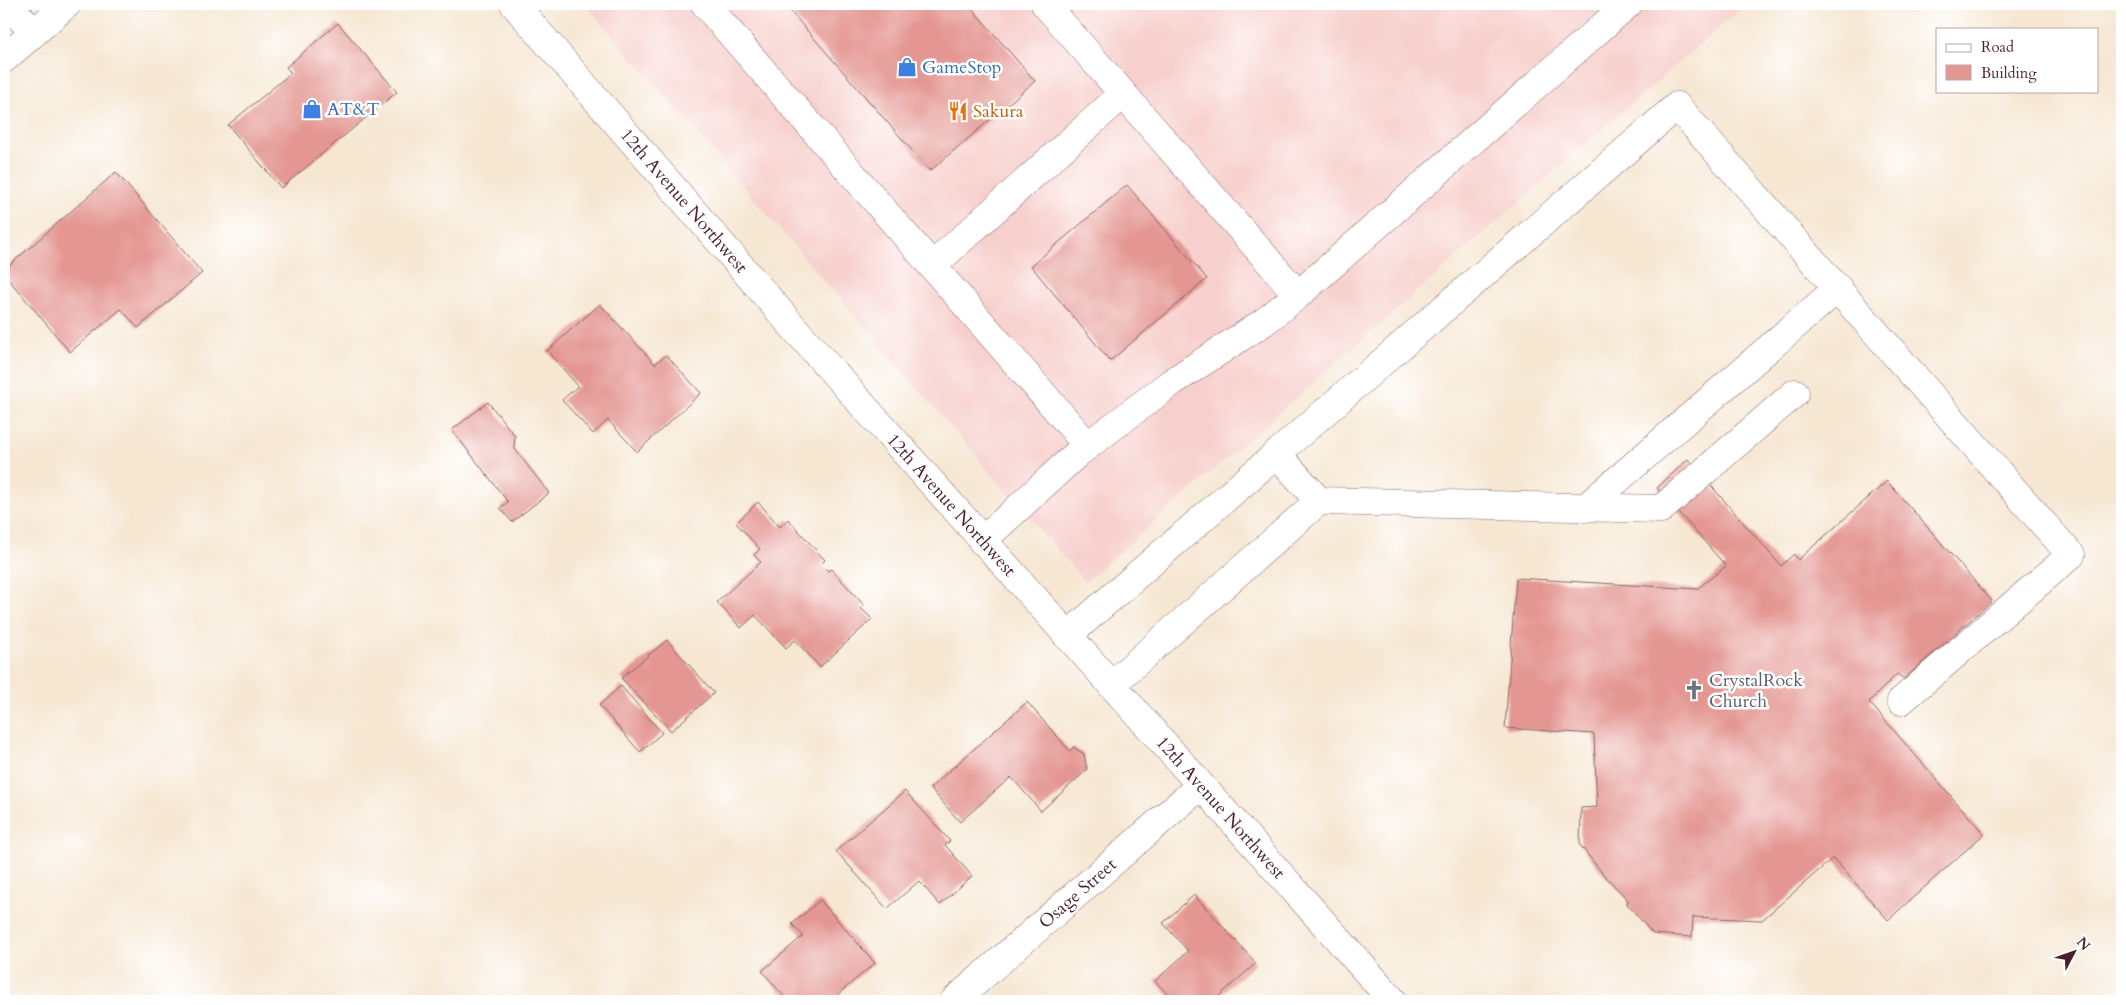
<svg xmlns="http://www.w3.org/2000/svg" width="2126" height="1005" font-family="Cardo,serif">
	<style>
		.built { fill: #f7d0cd }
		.building { fill: #e49692 }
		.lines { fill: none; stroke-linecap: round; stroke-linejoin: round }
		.minor-casing { stroke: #866566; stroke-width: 29 }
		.major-casing { stroke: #866566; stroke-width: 29 }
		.minor { stroke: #fff; stroke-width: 28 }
		.major { stroke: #fff; stroke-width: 28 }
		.labels { text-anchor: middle; stroke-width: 5; stroke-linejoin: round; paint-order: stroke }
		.shop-label { font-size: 18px; fill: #366cbe; stroke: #fff; text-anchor: start }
		.food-label { font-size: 18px; fill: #c56008; stroke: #fff; text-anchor: start }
		.street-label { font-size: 18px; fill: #4a1f2b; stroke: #fff }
		.worship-label { font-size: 18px; fill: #5b616d; stroke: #fff; text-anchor: start }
	</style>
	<rect width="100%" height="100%" fill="#fff"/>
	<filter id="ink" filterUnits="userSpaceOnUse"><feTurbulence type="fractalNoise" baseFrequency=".02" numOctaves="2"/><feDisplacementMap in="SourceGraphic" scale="10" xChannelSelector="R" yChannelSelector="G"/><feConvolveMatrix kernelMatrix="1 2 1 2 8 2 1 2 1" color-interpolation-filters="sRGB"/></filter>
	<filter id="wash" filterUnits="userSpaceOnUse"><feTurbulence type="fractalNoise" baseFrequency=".0096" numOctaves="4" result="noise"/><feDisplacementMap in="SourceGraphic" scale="20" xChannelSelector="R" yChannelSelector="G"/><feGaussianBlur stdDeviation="1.12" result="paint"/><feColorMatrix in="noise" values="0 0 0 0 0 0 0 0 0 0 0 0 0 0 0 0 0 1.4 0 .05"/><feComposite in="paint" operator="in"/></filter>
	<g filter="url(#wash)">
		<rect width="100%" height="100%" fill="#f6e7d3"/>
		<path class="built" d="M585 4H1746L1085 582Z"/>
		<g id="blocks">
			<g class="building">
				<path d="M784 4H968L1035 81 930 171Z"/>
				<path d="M338 23 397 92 281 188 228 125 291 73 286 67Z"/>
				<path d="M116 172 202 273 138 328 121 309 70 352 4 274V270Z"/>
				<path d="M1127 185 1207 279 1110 361 1031 266Z"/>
				<path d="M600 304 655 364 666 355 701 393 637 452 608 420 593 434 562 400 578 386 547 351Z"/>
				<path d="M488 402 515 436 514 448 549 493 512 522 500 508 508 502 452 430Z"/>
				<path d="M1688 459 1781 566 1794 554 1798 560 1887 481 1992 601 1904 679 1897 674 1869 702 1984 834 1888 920 1833 858 1762 920 1693 917 1692 937 1653 934 1627 904 1628 900 1603 874 1580 845 1581 808 1597 807 1594 734 1505 728 1516 578 1697 589 1726 566 1657 488Z"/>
				<path d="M758 502 780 527 788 519 825 560 821 564 828 571 831 569 864 605 861 608 872 619 820 667 795 640 786 648 755 615 741 628 717 602 761 562 754 555 760 549 736 523Z"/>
				<path d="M667 640 714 693 671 731 621 678Z"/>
				<path d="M621 686 662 733 640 752 599 705Z"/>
				<path d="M1027 702 1070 751 1073 747 1084 754 1087 770 1041 811 1011 777 960 822 930 788Z"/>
				<path d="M905 791 950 841 945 845 972 876 940 905 919 881 887 909 836 851Z"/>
				<path d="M1194 895 1256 963 1217 998 1220 1001H1174L1155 981 1188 951 1163 923Z"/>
				<path d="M820 900 875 963 830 1001H788L762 971 803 936 792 924Z"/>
			</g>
		</g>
	</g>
	<g filter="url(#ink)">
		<use href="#blocks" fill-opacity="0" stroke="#866566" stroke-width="1"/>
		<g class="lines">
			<defs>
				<g id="minor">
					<path d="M8 4 34 33"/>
					<path d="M705 4 1088 446"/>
					<path d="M4 59 67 4"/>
					<path d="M932 266 1123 94"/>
					<path d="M1298 295 1628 4"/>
					<path d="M1277 454 1319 501 1661 509 1795 393"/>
					<path d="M1585 508 1838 288"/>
					<path d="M982 541 1078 453 1172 382 1264 322 1298 295 1045 4"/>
					<path d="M1067 636 1677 106 2071 555 1901 701"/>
					<path d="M1111 685 1319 501"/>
					<path id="s1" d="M954 1001 1200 786"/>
				</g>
				<g id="major">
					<path id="s2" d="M514 4 795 329 1393 1001"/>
				</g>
			</defs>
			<use href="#minor" class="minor-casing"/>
			<use href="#major" class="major-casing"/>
			<use href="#minor" class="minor"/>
			<use href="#major" class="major"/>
		</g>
	</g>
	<defs>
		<symbol id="shop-bare" viewBox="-9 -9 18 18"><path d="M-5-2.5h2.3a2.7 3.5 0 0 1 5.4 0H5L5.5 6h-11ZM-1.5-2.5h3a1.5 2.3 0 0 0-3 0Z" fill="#3f7fe0" stroke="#fff" stroke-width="2.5" paint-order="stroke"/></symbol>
		<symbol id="restaurant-bare" viewBox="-9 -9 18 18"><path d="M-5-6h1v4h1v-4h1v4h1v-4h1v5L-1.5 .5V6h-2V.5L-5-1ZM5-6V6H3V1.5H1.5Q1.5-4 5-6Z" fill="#e8710a" stroke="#fff" stroke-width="2.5" paint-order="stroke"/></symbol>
		<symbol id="church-bare" viewBox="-9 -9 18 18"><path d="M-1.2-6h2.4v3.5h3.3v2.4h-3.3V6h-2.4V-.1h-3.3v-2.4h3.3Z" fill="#6b7280" stroke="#fff" stroke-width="2.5" paint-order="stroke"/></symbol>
	</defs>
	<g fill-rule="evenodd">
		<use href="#shop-bare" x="893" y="53" width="28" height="28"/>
		<use href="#shop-bare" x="298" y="95" width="28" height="28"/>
		<use href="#restaurant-bare" x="944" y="97" width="28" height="28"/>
		<use href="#church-bare" x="1680" y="676" width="28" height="28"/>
	</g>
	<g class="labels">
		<g class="shop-label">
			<text x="922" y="73">GameStop</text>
			<text x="327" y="115">AT&amp;T</text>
		</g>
		<g class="food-label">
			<text x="973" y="117">Sakura</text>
		</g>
		<g class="street-label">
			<text dy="6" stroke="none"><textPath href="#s2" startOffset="260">12th Avenue Northwest</textPath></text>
			<text dy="6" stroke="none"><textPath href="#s2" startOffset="665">12th Avenue Northwest</textPath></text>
			<text dy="6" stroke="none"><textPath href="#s2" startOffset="1070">12th Avenue Northwest</textPath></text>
			<text dy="6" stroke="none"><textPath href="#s1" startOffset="164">Osage Street</textPath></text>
		</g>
		<g class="worship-label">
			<text x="1709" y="686">CrystalRock<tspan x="1709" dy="21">Church</tspan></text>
		</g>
	</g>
	<rect width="2126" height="1005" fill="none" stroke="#fff" stroke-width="20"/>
	<rect x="1936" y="28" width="162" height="65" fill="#ffffff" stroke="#b7a5aa"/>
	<rect x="1946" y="44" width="25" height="8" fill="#ffffff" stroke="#b7a5aa"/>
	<text x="1981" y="52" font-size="15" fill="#4a1f2b">Road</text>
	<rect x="1946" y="65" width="25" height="15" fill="#e49692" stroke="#b7a5aa"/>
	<text x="1981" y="78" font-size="15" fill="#4a1f2b">Building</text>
	<g transform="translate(2074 952) rotate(49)" stroke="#ffffff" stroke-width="4" paint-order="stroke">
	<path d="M0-4L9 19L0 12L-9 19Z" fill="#4a1f2b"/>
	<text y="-8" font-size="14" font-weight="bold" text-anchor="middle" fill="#4a1f2b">N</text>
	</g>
</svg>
